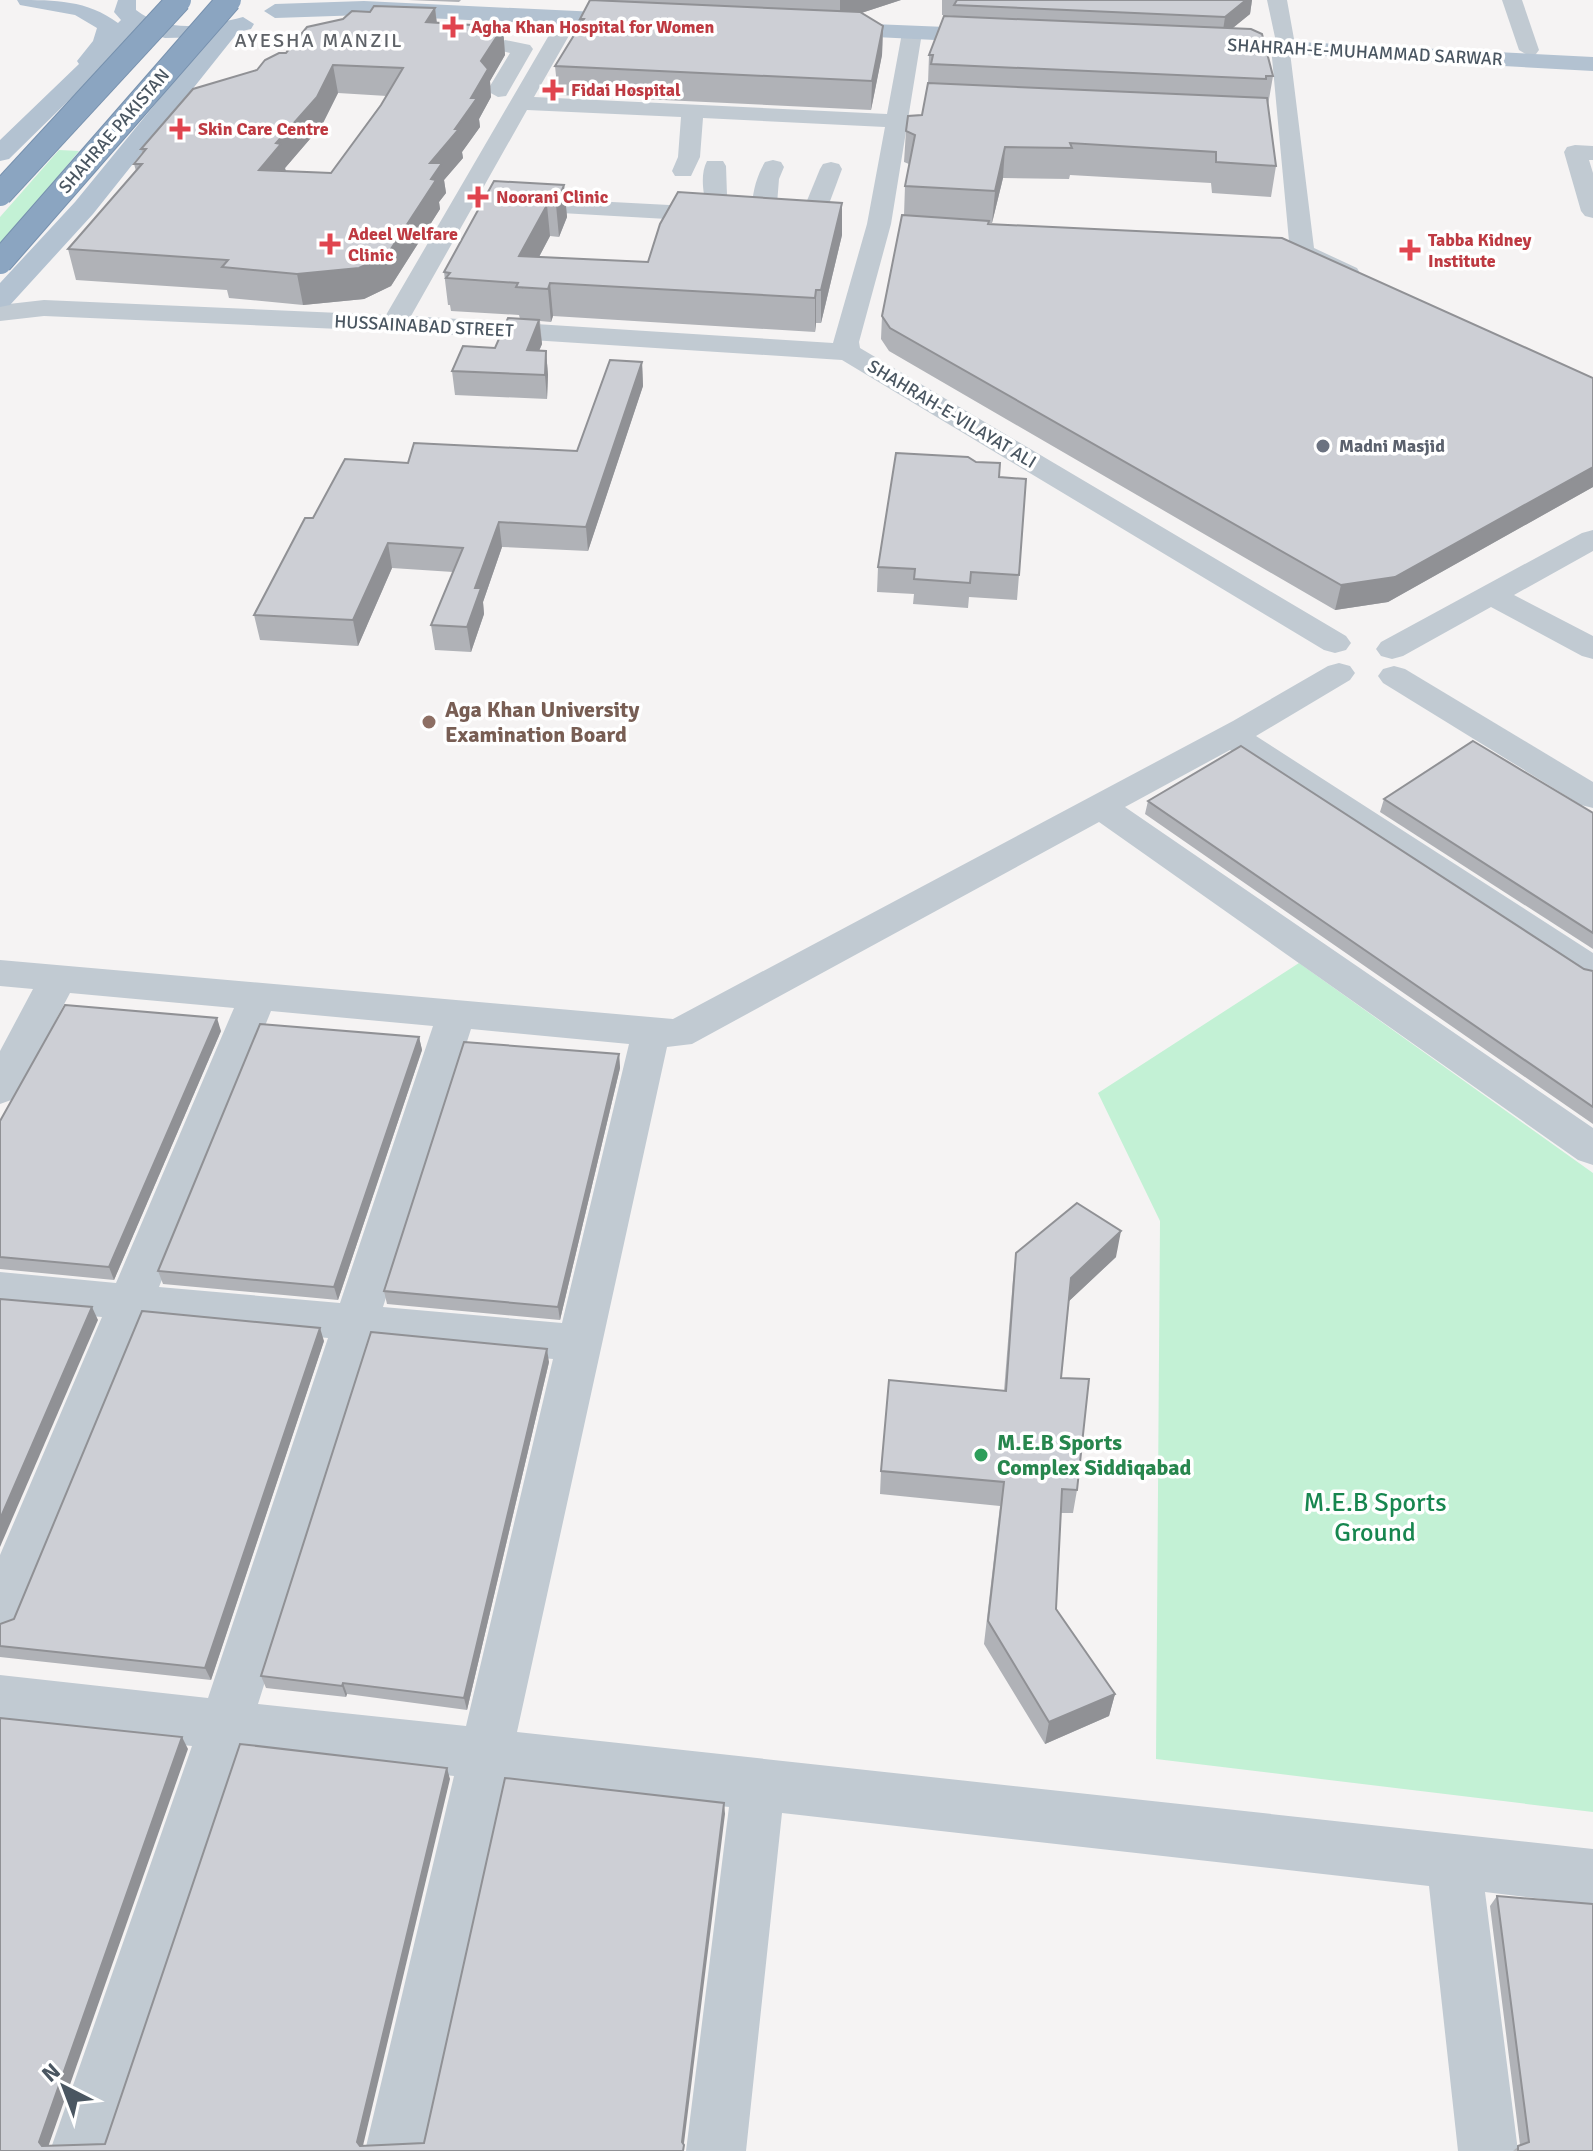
<svg xmlns="http://www.w3.org/2000/svg" width="1593" height="2151" font-family="Signika,sans-serif">
	<style>
		.green { fill: #c3f1d5 }
		.lines { fill: none; stroke-linecap: round; stroke-linejoin: round }
		.minor { fill: #c1cad2; fill-rule: evenodd }
		.major { fill: #b3c2d1; fill-rule: evenodd }
		.highway-bridge-casing { stroke: #7690ad; stroke-width: 26; stroke-linecap: butt }
		.highway-bridge { stroke: #8ba5c1; stroke-width: 24 }
		.wall { fill: #b0b2b7; fill-rule: evenodd }
		.shaded-wall { fill: #909195 }
		.building { fill: #cdcfd5; stroke: #909195; stroke-width: 2; fill-rule: evenodd }
		.health-dot { fill: #e0444e; stroke: #fff; stroke-width: 3 }
		.worship-dot { fill: #6b7280; stroke: #fff; stroke-width: 3 }
		.education-dot { fill: #8d6e63; stroke: #fff; stroke-width: 3 }
		.leisure-dot { fill: #2e9e5b; stroke: #fff; stroke-width: 3 }
		.labels { text-anchor: middle; stroke-width: 7; stroke-linejoin: round; paint-order: stroke }
		.far-health-label { font-size: 18px; font-weight: bold; fill: #be3a42; stroke: #fff; text-anchor: start }
		.far-street-label { font-size: 18px; fill: #4a5661; stroke: #fff }
		.far-worship-label { font-size: 18px; font-weight: bold; fill: #5b616d; stroke: #fff; text-anchor: start }
		.far-neighbourhood-label { font-size: 20px; letter-spacing: 2px; fill: #5f6368; stroke: #fff }
		.education-label { font-size: 22px; font-weight: bold; fill: #785e54; stroke: #fff; text-anchor: start }
		.leisure-label { font-size: 22px; font-weight: bold; fill: #27864d; stroke: #fff; text-anchor: start }
		.near-park-label { font-size: 26px; fill: #17864f; stroke: #fff }
	</style>
	<rect width="100%" height="100%" fill="#f5f3f3"/>
	<g class="green">
		<path d="M59 150 79 151 0 247V217Z"/>
		<path d="M1299 963 1593 1173V1812L1156 1759 1160 1221 1098 1093Z"/>
	</g>
	<g class="lines">
		<g class="minor">
			<path d="M1267 0H1287L1294 39 1289 44 1314 248 1357 268 1360 273 1357 278H1339L1293 257 1290 252 1271 47 1276 42Z"/>
			<path d="M1502 0H1522L1539 50 1536 54 1529 56 1519 50Z"/>
			<path d="M569 12 579 18 534 97 887 114 902 33 905 29H919L922 33 891 224 859 342 860 348 1346 636 1351 643 1346 650 1335 653 1324 650 842 360 408 332 44 316 0 321V305L44 300 386 315 559 18ZM527 110 681 117 678 157 672 171 675 176H691L700 157 703 118 885 127 867 224 833 343 411 316 472 208 720 222 729 220 733 215 727 195 726 166 723 161H707C700 174 703 194 707 207L479 195Z"/>
			<path d="M505 40 530 45 533 49 506 96 498 97 487 91 510 53 498 50 495 46Z"/>
			<path d="M1575 145 1593 146V160H1589L1593 173V218L1585 216 1581 211 1564 152 1567 147Z"/>
			<path d="M773 160 781 162 784 167 779 179 776 217 772 222H756C747 207 756 176 765 162Z"/>
			<path d="M831 162 839 164 842 169 823 220 819 225H803L799 220 820 169 823 164Z"/>
			<path d="M1593 530V551L1514 595 1593 636V659L1582 656 1491 607 1403 656 1392 659 1381 656 1376 649 1381 642 1582 533Z"/>
			<path d="M1339 663 1350 666 1355 673 1350 680 1256 736 1593 953V984L1580 980 1230 750 1125 807 1593 1128V1165L1578 1160 1099 822 692 1044 667 1047 517 1732 1593 1849V1905L1485 1892 1518 2151H1458L1429 1886 782 1813 746 2151H686L729 1807 506 1782 425 2151H365L454 1776 243 1752 110 2151H50L192 1746 0 1725V1675L208 1698 328 1338 145 1321 18 1630 0 1637V1555L102 1317 0 1308V1272L116 1283 234 1008 70 993 14 1099 0 1104V1051L33 989 0 986V960L673 1019 1233 721 1328 666ZM271 1011 433 1026 340 1303 159 1287ZM471 1029 629 1044 562 1323 383 1307ZM372 1342 553 1359 466 1726 258 1704Z"/>
			<path d="M1394 666 1405 669 1593 782V808L1581 805 1383 683 1378 676 1383 669Z"/>
		</g>
		<g class="major">
			<path d="M17 0C55 0 87 0 118 23L121 20 114 12 118 0H136V10C166 34 209 26 243 17L254 24 251 29 238 32 93 214 10 305 0 307V283L75 202 210 37 165 38 136 29 120 50 9 159 0 161V140L79 64 77 61 93 41 97 28 75 15 20 5Z"/>
			<path d="M364 1 640 14 651 21 640 28 364 15 275 18 264 11 275 4Z"/>
			<path d="M824 22 995 29 1006 36 995 43 816 34 813 29 816 24Z"/>
			<path d="M1204 37 1593 57V71L1196 49 1193 44 1196 39Z"/>
		</g>
		<defs>
			<g id="highway-bridge">
				<path d="M0 194 179 0"/>
				<path d="M0 262 229 0"/>
			</g>
		</defs>
		<use href="#highway-bridge" class="highway-bridge-casing"/>
		<use href="#highway-bridge" class="highway-bridge"/>
	</g>
	<g class="wall">
		<path d="M408 0H461L459 2Z"/>
		<path d="M601 0H901L861 13 883 26 882 55 871 110 558 95 555 66 580 25V19Z"/>
		<path d="M942 0H1252L1250 14 1232 28 1273 76 1268 105 1276 166 1271 197 1212 193 1211 183 1070 175 1069 179 1003 178 992 223H989V224L1593 378V487L1388 602 1335 610 889 351 881 339 882 316 904 215 905 186 909 164 904 162 906 131 922 115 928 83 929 55 954 16 942 15Z"/>
		<path d="M435 8 437 23 503 27 505 55 490 81 491 97 479 119 480 127 462 152 463 158 444 180 446 193 439 202 440 209 391 286 364 299 303 305 229 298 227 290 76 280 68 249 136 171 134 164 143 154 141 149 257 70 286 53 370 12ZM338 93 387 96 331 173 286 171 285 168 322 125Z"/>
		<path d="M564 185 567 217 559 237 550 236 539 257 648 262 842 235 821 323H816L815 332 553 316 551 322 540 321 542 344 539 351H546L548 375 547 399 455 395 452 371 495 348 520 319 519 315 451 311 450 305H448L444 272Z"/>
		<path d="M642 362 643 386 588 551 502 547 483 602 484 614 471 652 435 650 431 625 453 572 392 568 358 646 260 640 254 615 313 518 408 463 577 451Z"/>
		<path d="M999 477 1019 575 1017 600 969 597 968 608 913 604 914 594 877 592 878 567Z"/>
		<path d="M1384 799 1593 813V949L1380 812Z"/>
		<path d="M1148 801 1584 969 1593 971V1124L1145 814Z"/>
		<path d="M221 1031 114 1280 0 1269V1121Z"/>
		<path d="M419 1037 422 1050 338 1300 163 1284 158 1271Z"/>
		<path d="M619 1054 620 1068 560 1320 387 1304 384 1291Z"/>
		<path d="M1016 1253 1116 1257 1069 1301 1061 1378 1077 1490 1073 1513H1061L1056 1609 1115 1694 1109 1716 1045 1744 984 1644 1000 1506 880 1494 881 1471 1004 1391 1013 1279Z"/>
		<path d="M324 1341 211 1680 0 1657V1624L14 1619Z"/>
		<path d="M549 1362 467 1710 347 1694 346 1697 266 1688 261 1676Z"/>
		<path d="M1497 1896 1593 2151H1513L1520 2145 1490 1906Z"/>
	</g>
	<g class="shaded-wall">
		<path d="M840 0H901L840 20Z"/>
		<path d="M1246 0H1252L1250 14 1222 37 1225 17Z"/>
		<path d="M435 8 438 35 426 22Z"/>
		<path d="M883 26 882 55 871 110 872 81Z"/>
		<path d="M503 27 505 55 490 81 491 97 479 119 480 127 462 152 463 158 444 180 446 193 439 202 440 209 391 286 364 299 303 305 297 274 430 163 455 129 471 98 481 61Z"/>
		<path d="M333 65 338 93 322 125 285 168 286 173 259 170 276 143Z"/>
		<path d="M1005 147 1003 178 992 223 995 191Z"/>
		<path d="M564 185 567 217 559 237 556 205Z"/>
		<path d="M842 203V235L821 323V290Z"/>
		<path d="M547 205 550 236 522 289 519 256Z"/>
		<path d="M550 283 553 316 551 322 548 289Z"/>
		<path d="M816 290V323L815 332V298Z"/>
		<path d="M539 320 542 344 529 374 527 350Z"/>
		<path d="M546 351 548 375 547 399 545 375Z"/>
		<path d="M642 362 643 386 588 551 586 527Z"/>
		<path d="M1593 467V487L1388 602 1335 610 1341 585Z"/>
		<path d="M499 522 502 547 483 602 484 614 471 652 467 627 475 588Z"/>
		<path d="M388 543 392 568 358 646 353 620Z"/>
		<path d="M217 1018 221 1031 114 1280 109 1267Z"/>
		<path d="M419 1037 422 1050 338 1300 334 1287Z"/>
		<path d="M619 1054 620 1068 560 1320 558 1307Z"/>
		<path d="M1121 1231 1116 1257 1067 1303 1071 1278Z"/>
		<path d="M92 1307 98 1320 0 1547V1519Z"/>
		<path d="M320 1328 324 1341 211 1680 205 1668Z"/>
		<path d="M547 1349 549 1362 467 1710 464 1698Z"/>
		<path d="M343 1683 347 1694 346 1697 342 1686Z"/>
		<path d="M1115 1694 1109 1716 1045 1744 1049 1722Z"/>
		<path d="M182 1737 188 1749 47 2150 39 2142Z"/>
		<path d="M447 1768 450 1779 362 2150 357 2142Z"/>
		<path d="M724 1803 725 1814 683 2151 682 2142Z"/>
	</g>
	<g class="building">
		<path d="M590 0 860 12 883 26 872 81 555 66 584 19H580Z"/>
		<path d="M957 0H1246L1225 17 954 5Z"/>
		<path d="M374 6 435 8 426 22 503 27 481 61 488 69 471 98H477L455 129H459L430 163H442L431 179 436 180 387 255 359 268 297 274 222 267 228 260 68 249 142 164H134L146 149H141L193 89 257 70 265 60 279 53H286L307 27 343 19 352 11 370 12ZM333 65 403 68 381 105 331 173 259 170 281 144 276 143 317 97Z"/>
		<path d="M944 16 1251 29 1262 34 1273 76H1266V79L931 64 933 55H929Z"/>
		<path d="M928 83 1267 98 1276 166 1216 162V152L1070 143 1072 148 1005 147 995 191 905 186 915 135 906 131 908 116 922 115Z"/>
		<path d="M494 181 564 185 556 205H547L519 256 648 262 660 224 678 192 842 203 821 290H816L815 298 550 283 548 289 516 287 518 283 446 278 450 273 444 272Z"/>
		<path d="M902 215 989 221 988 224 1282 238 1593 378V467L1395 577 1341 585 890 328 882 316Z"/>
		<path d="M508 318 539 320 527 350 546 351 545 375 452 371 463 346 495 348Z"/>
		<path d="M610 360 642 362 586 527 499 522 475 588H481L467 627 431 625 463 548 388 543 353 620 254 615 305 518H313L345 459 408 463 414 443 577 451Z"/>
		<path d="M896 453 968 457 976 462 1000 463 999 477 1026 479 1019 575 971 572 970 583 914 579 915 569 878 567Z"/>
		<path d="M1473 741 1593 813V933L1384 799Z"/>
		<path d="M1241 746 1584 969 1593 971V1107L1148 801Z"/>
		<path d="M65 1005 217 1018 109 1267 0 1257V1121Z"/>
		<path d="M260 1024 419 1037 334 1287 158 1271Z"/>
		<path d="M464 1042 619 1054 558 1307 384 1291Z"/>
		<path d="M1077 1203 1121 1231 1071 1278 1061 1378 1089 1379 1077 1490 1062 1489 1056 1609 1115 1694 1049 1722 988 1621 1004 1482 881 1471 889 1380 1006 1391 1016 1253Z"/>
		<path d="M0 1299 92 1307 0 1519Z"/>
		<path d="M142 1311 320 1328 205 1668 0 1646V1624L14 1619Z"/>
		<path d="M371 1332 547 1349 464 1698 343 1683 342 1686 261 1676Z"/>
		<path d="M0 1718 182 1737 39 2142 42 2146 105 2144 240 1744 447 1768 357 2142 360 2146 424 2143 505 1778 724 1803 682 2142 684 2145 683 2151H0Z"/>
		<path d="M1497 1896 1593 1904V2151H1518V2146L1529 2142Z"/>
	</g>
	<g class="health-dot">
		<path d="M449 15h8v8h8v8h-8v8h-8v-8h-8v-8h8z"/>
		<path d="M549 78h8v8h8v8h-8v8h-8v-8h-8v-8h8z"/>
		<path d="M176 117h8v8h8v8h-8v8h-8v-8h-8v-8h8z"/>
		<path d="M474 185h8v8h8v8h-8v8h-8v-8h-8v-8h8z"/>
		<path d="M326 232h8v8h8v8h-8v8h-8v-8h-8v-8h8z"/>
		<path d="M1406 238h8v8h8v8h-8v8h-8v-8h-8v-8h8z"/>
	</g>
	<circle class="worship-dot" cx="1323" cy="446" r="8"/>
	<circle class="education-dot" cx="429" cy="722" r="8"/>
	<circle class="leisure-dot" cx="981" cy="1455" r="8"/>
	<g class="labels">
		<g class="far-health-label">
			<text x="471" y="33">Agha Khan Hospital for Women</text>
			<text x="571" y="96">Fidai Hospital</text>
			<text x="198" y="135">Skin Care Centre</text>
			<text x="496" y="203">Noorani Clinic</text>
			<text x="348" y="240">Adeel Welfare<tspan x="348" dy="21">Clinic</tspan></text>
			<text x="1428" y="246">Tabba Kidney<tspan x="1428" dy="21">Institute</tspan></text>
		</g>
		<g class="far-street-label">
			<text transform="translate(1365 52) rotate(3)" y="6">SHAHRAH-E-MUHAMMAD SARWAR</text>
			<text transform="translate(114 131) rotate(-49)" y="6">SHAHRAE PAKISTAN</text>
			<text transform="translate(424 326) rotate(3)" y="6">HUSSAINABAD STREET</text>
			<text transform="translate(952 414) rotate(31)" y="6">SHAHRAH-E-VILAYAT ALI</text>
		</g>
		<g class="far-worship-label">
			<text x="1339" y="452">Madni Masjid</text>
		</g>
		<g class="far-neighbourhood-label">
			<text x="319" y="47">AYESHA MANZIL</text>
		</g>
		<g class="education-label">
			<text x="445" y="717">Aga Khan University<tspan x="445" dy="25">Examination Board</tspan></text>
		</g>
		<g class="leisure-label">
			<text x="997" y="1450">M.E.B Sports<tspan x="997" dy="25">Complex Siddiqabad</tspan></text>
		</g>
		<g class="near-park-label">
			<text x="1375" y="1511">M.E.B Sports<tspan x="1375" dy="30">Ground</tspan></text>
		</g>
	</g>
	<g transform="translate(64 2087) rotate(318)" stroke="#ffffff" stroke-width="6" paint-order="stroke">
	<path d="M0-6L14 30L0 20L-14 30Z" fill="#4a5661"/>
	<text y="-12" font-size="22" font-weight="bold" text-anchor="middle" fill="#4a5661">N</text>
	</g>
</svg>
